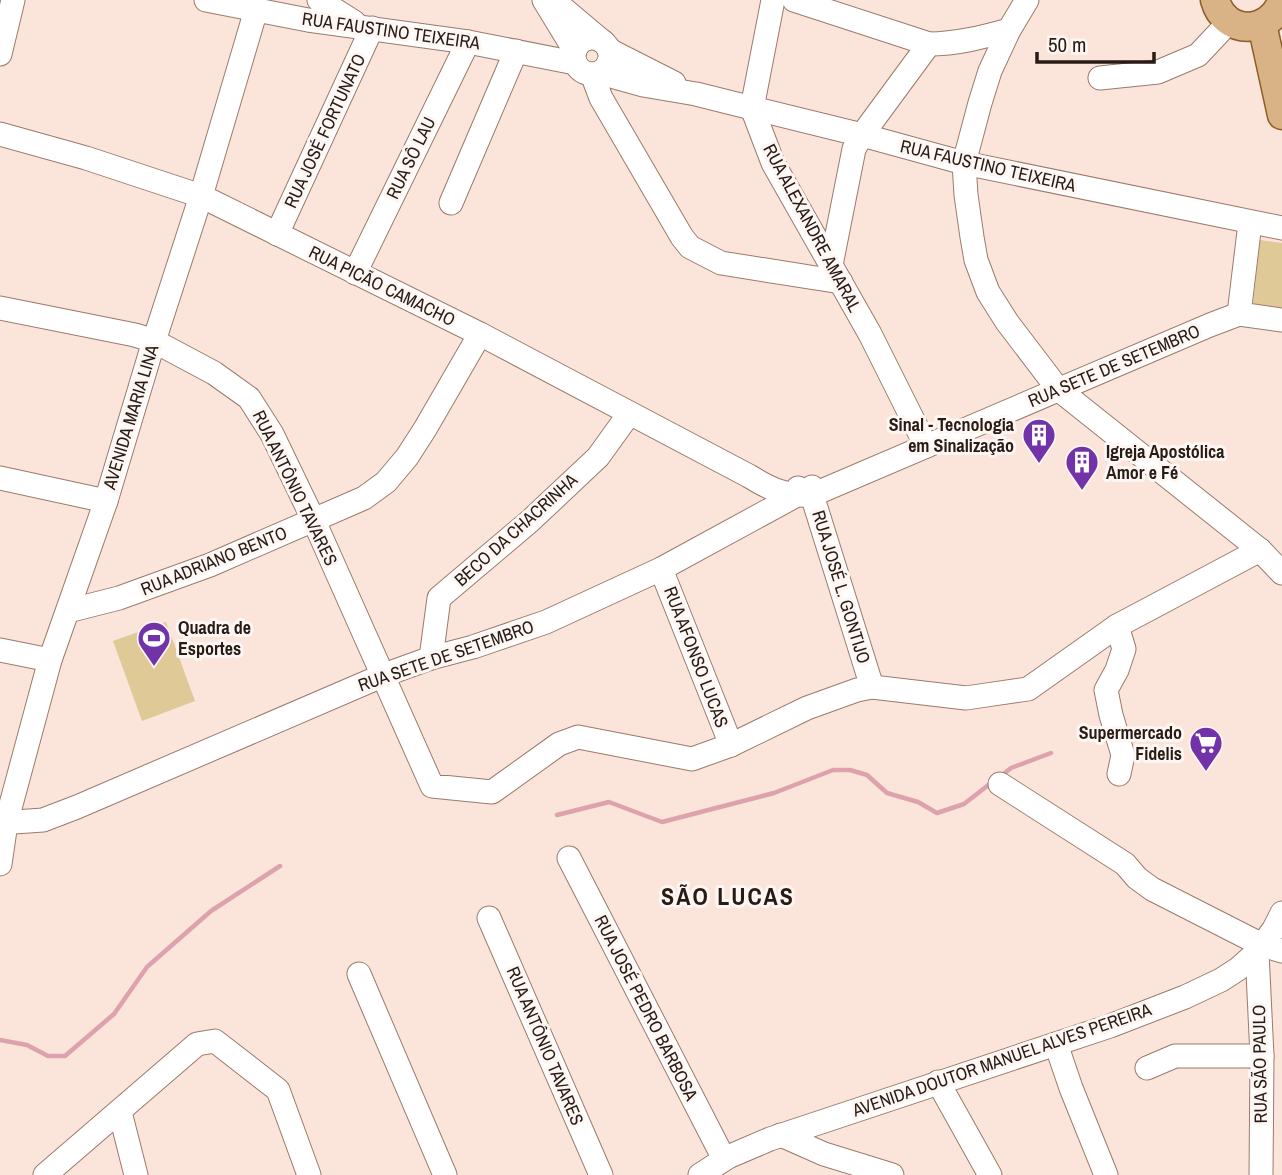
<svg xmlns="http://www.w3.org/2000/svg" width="1282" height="1175" font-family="'Archivo Narrow',sans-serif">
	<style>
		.green { fill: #dfc997 }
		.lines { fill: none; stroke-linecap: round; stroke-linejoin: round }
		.stream { stroke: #dda2ad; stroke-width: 4.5 }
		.minor-casing { stroke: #9c7a6b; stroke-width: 25 }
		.major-casing { stroke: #8b5d29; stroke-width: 31 }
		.minor { stroke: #fff; stroke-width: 23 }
		.major { stroke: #d9b385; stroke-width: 28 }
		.labels { text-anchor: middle; stroke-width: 6; stroke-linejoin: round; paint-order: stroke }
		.street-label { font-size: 18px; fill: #281b15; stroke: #fdf6f2 }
		.poi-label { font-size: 18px; font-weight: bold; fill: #281b15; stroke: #fdf6f2; text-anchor: end }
		.district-label { font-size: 24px; font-weight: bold; letter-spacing: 2px; fill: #281b15; stroke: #fdf6f2 }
	</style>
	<rect width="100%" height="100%" fill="#fbe5da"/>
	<g class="green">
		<path d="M1260 240 1282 243V308L1253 304Z"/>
		<path d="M166 622 195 701 142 721 113 641Z"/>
	</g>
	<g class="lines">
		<g class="stream">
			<path d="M1001 776 1011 768 1051 753"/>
			<path d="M557 815 609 802 662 822 774 793 833 770H850L867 775 887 793 918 802 937 813 964 804 991 783"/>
			<path d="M0 1040 27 1045 48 1056H65L114 1014 147 967 211 911 280 866"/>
		</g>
		<defs>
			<g id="minor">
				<path d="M206 0 308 20 468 42 575 63"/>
				<path d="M319 0 354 22"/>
				<path d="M544 0 575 51"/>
				<path d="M553 0 603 42"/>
				<path d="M773 0 752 108 773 163 870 334 926 446"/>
				<path d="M794 0 929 44C957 44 983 37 1009 30"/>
				<path d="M1027 0 1009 30 990 71 980 103 964 163 966 195 972 237 976 260 988 292 1007 322 1058 389 1260 550 1282 573"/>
				<circle cx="592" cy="56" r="18"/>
				<path d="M609 50 674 83"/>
				<path d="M0 54 13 0"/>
				<path d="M600 73 643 85 696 94 752 108 862 135 964 163 1282 228"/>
				<path d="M592 74 601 98 682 237 690 247 721 263 841 282"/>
				<path d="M1100 78 1158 72 1198 55 1229 22"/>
				<path d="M0 134 86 158 201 196 480 334 749 476C770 489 787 497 812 495L1210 325 1239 314"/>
				<path d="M451 203 516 51"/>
				<path d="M1250 223 1239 314 1282 320"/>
				<path d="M277 234 372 28"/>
				<path d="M831 265 854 149 862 135 929 44"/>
				<path d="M355 273 468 42"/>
				<path d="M0 308 135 335 154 341 214 373 249 398 272 434 314 521 432 786 492 792 559 744 578 737 692 759 731 745 807 708 857 690 872 687 966 698 1028 689 1117 626 1260 550"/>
				<path d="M0 478 106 501"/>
				<path d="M812 487V495L872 687"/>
				<path d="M661 569 731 745"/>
				<path d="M68 611 119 598 210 565 364 498 386 482 407 457 425 429 480 334"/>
				<path d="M1117 626 1124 649 1117 670 1106 690 1111 715 1123 755 1119 774"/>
				<path d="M0 650 50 660"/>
				<path d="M431 658 439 598 530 521 598 457 629 414"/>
				<path d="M1000 784 1125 864 1137 878 1152 889 1262 945 1282 951"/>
				<path d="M0 823 43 820 77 807 384 675 431 658 473 647 546 622 661 569 795 496 798 488"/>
				<path d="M569 858 724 1159"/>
				<path d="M0 864 6 823 50 660 106 501 154 341 201 196 256 10"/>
				<path d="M489 918 601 1175"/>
				<path d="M1257 952 1262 1056 1261 1175"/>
				<path d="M359 974 445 1175"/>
				<path d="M1056 1044 1071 1088 1106 1175"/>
				<path d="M1147 1068 1175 1056H1262"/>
				<path d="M938 1082 990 1175"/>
				<path d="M120 1112 136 1175"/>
				<path d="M781 1135 824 1154 892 1175"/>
				<path d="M45 1175 197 1044 215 1041 278 1090 309 1175"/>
				<path d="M700 1175 728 1157 770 1139 1110 1026 1185 997 1221 980 1238 969 1257 952 1274 929 1282 913"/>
			</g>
			<g id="major">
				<path d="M1215 0C1225 36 1270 35 1282 1"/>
				<path d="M1262 24 1282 115"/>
			</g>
		</defs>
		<use href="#minor" class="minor-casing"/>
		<use href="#major" class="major-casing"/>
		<use href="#minor" class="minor"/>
		<use href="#major" class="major"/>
	</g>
	<defs>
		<symbol id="building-pin" viewBox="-11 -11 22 30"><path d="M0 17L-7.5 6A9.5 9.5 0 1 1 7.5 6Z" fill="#7233a9" stroke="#fdf6f2"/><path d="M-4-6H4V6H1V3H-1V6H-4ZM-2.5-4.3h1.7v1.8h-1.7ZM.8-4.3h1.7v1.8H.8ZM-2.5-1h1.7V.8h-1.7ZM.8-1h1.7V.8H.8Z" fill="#fff"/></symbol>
		<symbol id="stadium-pin" viewBox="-11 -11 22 30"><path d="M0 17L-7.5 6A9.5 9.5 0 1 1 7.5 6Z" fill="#7233a9" stroke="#fdf6f2"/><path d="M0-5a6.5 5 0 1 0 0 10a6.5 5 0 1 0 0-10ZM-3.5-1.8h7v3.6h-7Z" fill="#fff"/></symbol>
		<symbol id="supermarket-pin" viewBox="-11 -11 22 30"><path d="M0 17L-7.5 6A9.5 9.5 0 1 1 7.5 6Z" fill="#7233a9" stroke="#fdf6f2"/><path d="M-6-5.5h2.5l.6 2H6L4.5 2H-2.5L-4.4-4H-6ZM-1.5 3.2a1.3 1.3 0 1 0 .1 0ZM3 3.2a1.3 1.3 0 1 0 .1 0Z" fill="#fff"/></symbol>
	</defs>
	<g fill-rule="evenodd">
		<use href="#building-pin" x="1020" y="416" width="38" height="52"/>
		<use href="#building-pin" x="1063" y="443" width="38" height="52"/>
		<use href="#stadium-pin" x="135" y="619" width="38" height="52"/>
		<use href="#supermarket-pin" x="1187" y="724" width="38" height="52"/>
	</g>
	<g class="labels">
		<g class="street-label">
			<text transform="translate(391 31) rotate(8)" y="6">RUA FAUSTINO TEIXEIRA</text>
			<text transform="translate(325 131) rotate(-65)" y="6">RUA JOSÉ FORTUNATO</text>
			<text transform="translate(411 158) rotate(-64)" y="6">RUA SÔ LAU</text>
			<text transform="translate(988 166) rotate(13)" y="6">RUA FAUSTINO TEIXEIRA</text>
			<text transform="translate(812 228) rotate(62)" y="6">RUA ALEXANDRE AMARAL</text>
			<text transform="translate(382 286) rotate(26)" y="6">RUA PICÃO CAMACHO</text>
			<text transform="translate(1114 366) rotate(-23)" y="6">RUA SETE DE SETEMBRO</text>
			<text transform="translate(131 417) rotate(-73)" y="6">AVENIDA MARIA LINA</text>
			<text transform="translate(295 488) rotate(64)" y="6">RUA ANTÔNIO TAVARES</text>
			<text transform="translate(516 530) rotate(-42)" y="6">BECO DA CHACRINHA</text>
			<text transform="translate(214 561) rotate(-22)" y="6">RUA ADRIANO BENTO</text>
			<text transform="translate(841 587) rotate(73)" y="6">RUA JOSÉ L. GONTIJO</text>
			<text transform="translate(446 656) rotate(-19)" y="6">RUA SETE DE SETEMBRO</text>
			<text transform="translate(696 657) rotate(69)" y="6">RUA AFONSO LUCAS</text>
			<text transform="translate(646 1008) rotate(63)" y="6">RUA JOSÉ PEDRO BARBOSA</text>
			<text transform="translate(545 1046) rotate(67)" y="6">RUA ANTÔNIO TAVARES</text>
			<text transform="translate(1002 1060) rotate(-19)" y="6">AVENIDA DOUTOR MANUEL ALVES PEREIRA</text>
			<text transform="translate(1260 1064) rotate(-91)" y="6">RUA SÃO PAULO</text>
		</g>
		<g class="poi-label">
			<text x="1014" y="431">Sinal - Tecnologia<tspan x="1014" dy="21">em Sinalização</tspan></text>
			<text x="1106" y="458" text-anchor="start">Igreja Apostólica<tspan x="1106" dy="21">Amor e Fé</tspan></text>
			<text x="178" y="634" text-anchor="start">Quadra de<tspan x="178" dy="21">Esportes</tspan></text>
			<text x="1182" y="739">Supermercado<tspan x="1182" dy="21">Fidelis</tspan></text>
		</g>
		<g class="district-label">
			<text x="728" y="905">SÃO LUCAS</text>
		</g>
	</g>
	<path d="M1037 52v10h117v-10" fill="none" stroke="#281b15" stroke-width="3.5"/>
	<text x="1048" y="52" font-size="21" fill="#281b15" stroke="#fdf6f2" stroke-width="5" paint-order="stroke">50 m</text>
</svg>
